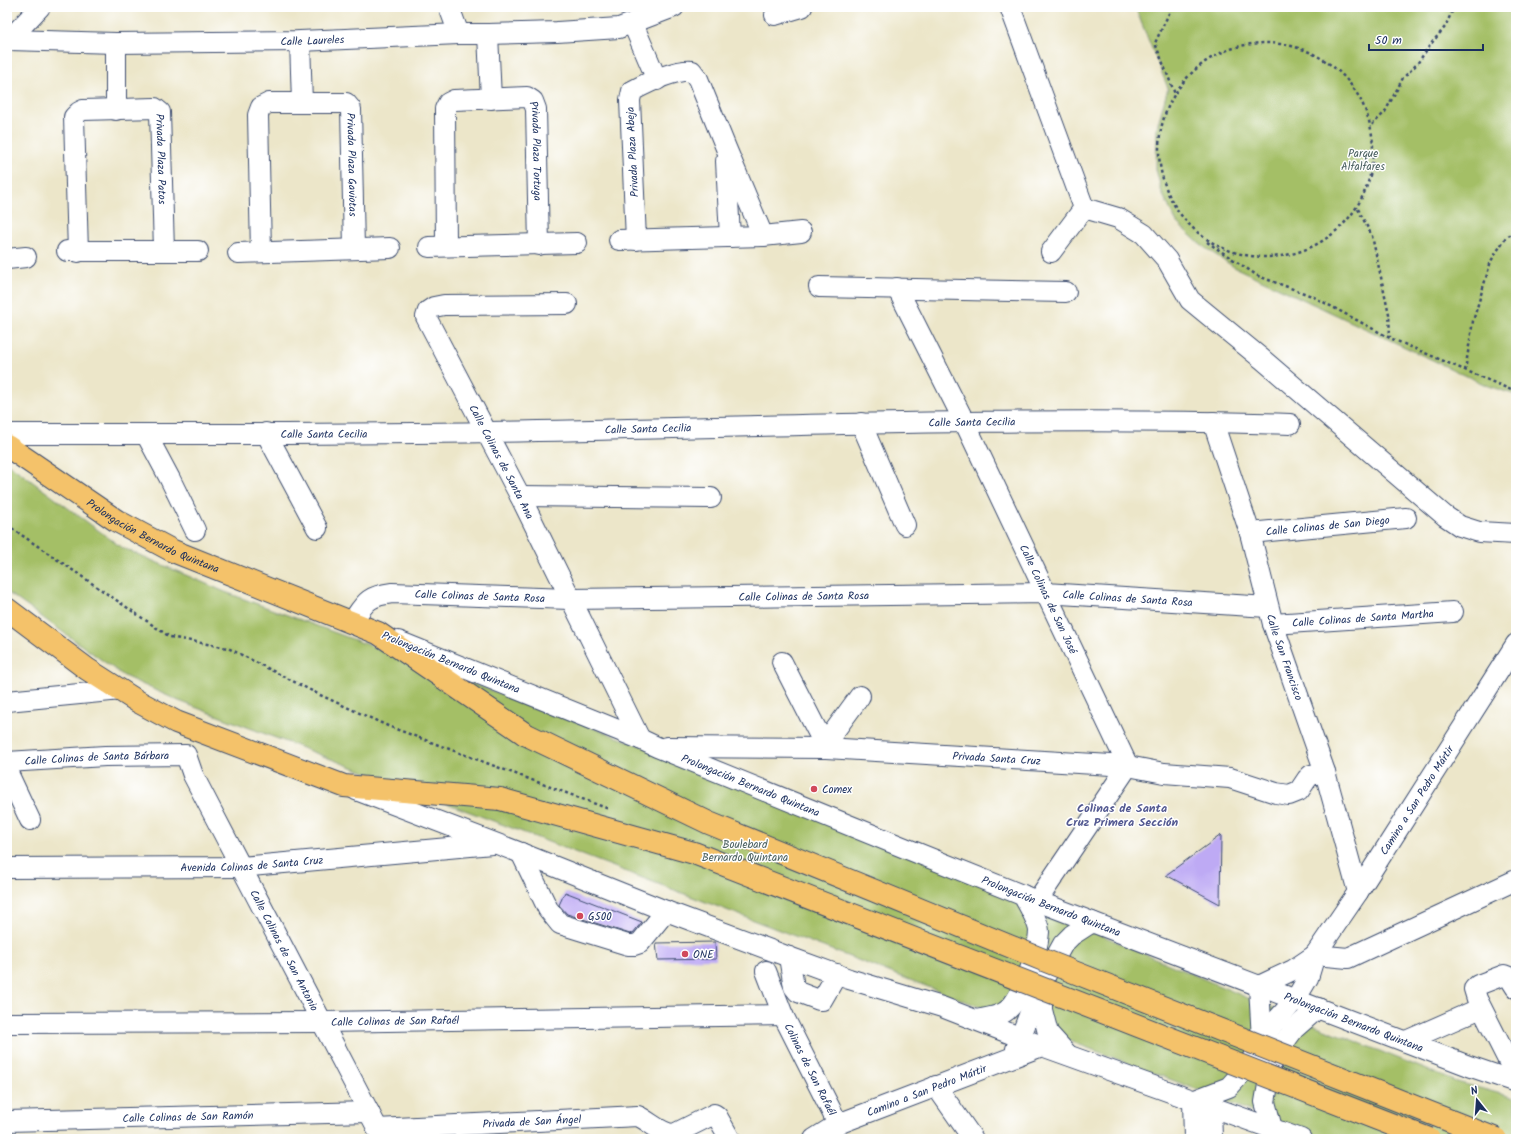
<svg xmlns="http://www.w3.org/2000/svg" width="1523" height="1146" font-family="Kalam,sans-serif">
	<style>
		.green { fill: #a4bf66; stroke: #607762 }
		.building { fill: #beaaf4 }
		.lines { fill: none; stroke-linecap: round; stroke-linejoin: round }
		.minor-casing { stroke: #3a4a6e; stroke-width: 22 }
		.major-casing { stroke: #3a4a6e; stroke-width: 24 }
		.path { stroke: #3a4a6e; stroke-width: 2.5; stroke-dasharray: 3 3; stroke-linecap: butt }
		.minor { stroke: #fff; stroke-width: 20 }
		.major { stroke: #f4c26a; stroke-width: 22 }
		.major-bridge-casing { stroke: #3a4a6e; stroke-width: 24; stroke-linecap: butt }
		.major-bridge { stroke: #f4c26a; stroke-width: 22 }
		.poi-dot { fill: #d1495b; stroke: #fff; stroke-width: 1.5 }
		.labels { text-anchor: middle; stroke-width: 3; stroke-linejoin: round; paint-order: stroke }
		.street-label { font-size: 11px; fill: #1b2f5e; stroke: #fff }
		.park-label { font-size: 11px; fill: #4b6161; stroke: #fff }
		.poi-label { font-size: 11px; fill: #1b2f5e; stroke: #fff; text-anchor: start }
		.neighbourhood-label { font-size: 12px; font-weight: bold; fill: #545a92; stroke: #fff }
	</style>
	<rect width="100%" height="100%" fill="#fff"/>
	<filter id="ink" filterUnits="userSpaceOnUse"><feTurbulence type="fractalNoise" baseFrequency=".025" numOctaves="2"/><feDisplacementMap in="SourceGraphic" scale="8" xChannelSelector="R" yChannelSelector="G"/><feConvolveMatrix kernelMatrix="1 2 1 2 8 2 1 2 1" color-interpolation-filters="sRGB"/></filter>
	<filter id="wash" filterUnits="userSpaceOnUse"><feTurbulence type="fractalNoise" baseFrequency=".012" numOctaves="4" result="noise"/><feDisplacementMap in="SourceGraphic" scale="16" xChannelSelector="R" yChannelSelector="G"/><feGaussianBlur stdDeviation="0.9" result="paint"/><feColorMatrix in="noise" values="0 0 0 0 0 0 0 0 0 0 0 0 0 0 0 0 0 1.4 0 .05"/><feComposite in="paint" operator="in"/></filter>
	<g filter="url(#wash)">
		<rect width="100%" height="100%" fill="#ece6c9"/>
		<g class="green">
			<path d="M1135 7H1516V395L1488 386 1234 267 1201 245 1177 223 1162 193 1156 169 1157 127 1168 88Z"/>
			<path d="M7 463 121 547 225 592 774 795 1255 1001 1457 1082 1516 1098V1139H1317L1206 1093 179 701 124 676 7 592Z"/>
		</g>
		<g id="blocks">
			<g class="building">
				<path d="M1221 835 1220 904 1166 875Z"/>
				<path d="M565 892 642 922 633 933 630 934 567 914 559 905Z"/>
				<path d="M715 942 716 959 658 960 656 943Z"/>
			</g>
		</g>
	</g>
	<g filter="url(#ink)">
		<use href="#blocks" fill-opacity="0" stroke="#3a4a6e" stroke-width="1"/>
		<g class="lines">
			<defs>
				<g id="minor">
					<path d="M449 7 459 34"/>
					<path d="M1010 7 1084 208 1051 252"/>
					<path d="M775 15 802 7"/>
					<path d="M633 24 657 80"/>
					<path d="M488 34 491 99"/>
					<path id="s1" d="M7 37 9 40 116 43 300 41 459 34H488L557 32 619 28 674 7"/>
					<path d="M300 41 302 103"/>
					<path d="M7 42 40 7"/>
					<path d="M116 43V110"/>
					<path d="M726 161 730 237"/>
					<path d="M1084 208 1118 218 1144 234 1167 260 1190 300 1262 359 1445 516 1460 526 1479 532 1516 534"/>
					<path d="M619 240 763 236 801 232"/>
					<path d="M636 240 630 100 632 91C647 83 675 69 692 71L698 79 726 148 763 236"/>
					<path id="s2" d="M446 246 445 109 448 103 454 100 527 97 533 101 536 109 539 245"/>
					<path d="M429 247 577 243"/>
					<path d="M67 251H198"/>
					<path id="s3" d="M78 252 74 117 79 112 83 110 155 108 160 112 164 251"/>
					<path id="s4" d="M261 252 258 115 261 107 269 103H346L351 109 354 249"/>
					<path d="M238 253 390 248"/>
					<path d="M7 259 26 257"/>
					<path d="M819 287 1066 292"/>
					<path id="s5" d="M897 288 964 421 1128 766 1037 901"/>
					<path id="s6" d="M567 304 444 305 434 307 428 311 426 317 520 496 640 739"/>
					<path id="s7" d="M1213 422 1250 533 1273 624 1325 772 1358 892"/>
					<path d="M861 423 905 525"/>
					<path d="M266 433 317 528"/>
					<path id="s8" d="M7 434C168 434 329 435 490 432 757 427 1023 416 1290 424"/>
					<path d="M146 434 170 479 195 530"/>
					<path d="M520 496 711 498"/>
					<path id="s9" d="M1250 533 1406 518"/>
					<path id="s10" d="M352 622C365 603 367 596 392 593L570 599 1045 593 1268 607"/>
					<path id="s11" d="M1273 624 1453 612"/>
					<path id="s12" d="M398 641 640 739 657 747 905 848 1037 901 1469 1066 1516 1082"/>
					<path d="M782 662 826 748"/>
					<path d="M7 701 121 690"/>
					<path d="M821 739 833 733 860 696"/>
					<path id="s13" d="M667 747 826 748 1128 766 1164 773 1230 778 1276 793 1289 795 1299 791 1307 779 1311 775 1325 772"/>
					<path id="s14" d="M7 762 105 756 186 755 193 775 383 1139"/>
					<path d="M7 771 30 820"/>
					<path d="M356 790 521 853 666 911 789 957 849 979 942 1007 1042 1046 1301 1139"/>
					<path d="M521 853 548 909 560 924 628 945H634L640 943 666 911"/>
					<path id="s15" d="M7 868 241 867 492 844"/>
					<path d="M1315 955 1348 958 1516 880"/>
					<path d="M789 957 794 987 798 992 819 1000H822L837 974"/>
					<path id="s16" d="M766 971 783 1015 838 1124"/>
					<path d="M1259 986 1293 970 1315 955"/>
					<path d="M1259 986 1262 1040"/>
					<path d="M1042 988V1010L1048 1033 1067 1054"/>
					<path d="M1516 988 1509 977 1504 975 1478 985 1474 989 1477 999 1516 1076"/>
					<path d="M976 1020C985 1018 996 1017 1003 1013 1021 1004 1038 952 1039 932 1039 922 1028 905 1023 895"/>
					<path id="s17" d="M7 1023 323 1022 783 1015"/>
					<path d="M1406 1041 1481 1008"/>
					<path d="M1016 1049 1041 984 1063 944 1072 935 1092 922"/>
					<path d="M936 1086 973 1139"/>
					<path d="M1193 1100 1194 1139"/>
					<path id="s18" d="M1195 1100 1229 1087 1238 1077 1255 1055 1262 1040 1274 1023 1295 1000 1308 978 1315 955 1358 892 1516 644"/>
					<path d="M1211 1106 1212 1139"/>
					<path id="s19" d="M7 1121 369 1112"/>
					<path d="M1272 1128 1265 1102 1272 1062 1277 1052 1294 1029 1318 1008"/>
					<path id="s20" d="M377 1129 638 1116C649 1121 661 1134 674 1134L714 1114 717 1116 730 1139"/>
					<path id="s21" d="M814 1139 838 1124 1042 1046"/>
				</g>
				<g id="major">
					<path id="s22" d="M7 446 117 521 173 551 378 633 525 734"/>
					<path d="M7 609 87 669 137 701 176 722 344 786 500 799"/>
				</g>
			</defs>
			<use href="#minor" class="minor-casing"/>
			<use href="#major" class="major-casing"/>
			<g class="path">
				<path d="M1172 7 1155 43 1175 94"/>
				<circle cx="1266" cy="150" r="107"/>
				<path d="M1372 125 1385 112 1403 78 1417 64 1430 45 1445 27 1454 7"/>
				<path d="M1358 209 1372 236 1389 314 1390 337"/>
				<path d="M1207 242 1258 276 1312 296 1390 338 1516 392"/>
				<path d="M1465 371 1473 321 1491 261 1506 237 1516 232"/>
				<path d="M7 525 170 637 228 648 320 695 388 726 609 809"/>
			</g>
			<use href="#minor" class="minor"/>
			<use href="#major" class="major"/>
			<defs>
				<g id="major-bridge">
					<path d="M525 734 709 823 1041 959 1496 1139"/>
					<path d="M500 799 694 853 1429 1139"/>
				</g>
			</defs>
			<use href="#major-bridge" class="major-bridge-casing"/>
			<use href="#major-bridge" class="major-bridge"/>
		</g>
	</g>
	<g class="poi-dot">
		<circle cx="814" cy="789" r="4"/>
		<circle cx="580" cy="916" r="4"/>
		<circle cx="685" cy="954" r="4"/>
	</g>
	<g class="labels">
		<g class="street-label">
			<text dy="4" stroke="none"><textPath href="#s1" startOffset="307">Calle Laureles</textPath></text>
			<text dy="4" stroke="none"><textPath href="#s2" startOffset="281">Privada Plaza Tortuga</textPath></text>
			<text transform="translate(632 152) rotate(-93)" y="4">Privada Plaza Abeja</text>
			<text dy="4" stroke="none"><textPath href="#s3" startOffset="272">Privada Plaza Patos</textPath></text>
			<text dy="4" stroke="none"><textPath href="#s4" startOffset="295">Privada Plaza Gaviotas</textPath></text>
			<text dy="4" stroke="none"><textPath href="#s8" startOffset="965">Calle Santa Cecilia</textPath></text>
			<text dy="4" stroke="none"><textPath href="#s8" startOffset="641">Calle Santa Cecilia</textPath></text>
			<text dy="4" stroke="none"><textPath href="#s8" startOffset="317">Calle Santa Cecilia</textPath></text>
			<text dy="4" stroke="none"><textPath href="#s6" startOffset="310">Calle Colinas de Santa Ana</textPath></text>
			<text dy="4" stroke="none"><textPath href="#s9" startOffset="78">Calle Colinas de San Diego</textPath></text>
			<text dy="4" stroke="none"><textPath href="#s22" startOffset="172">Prolongación Bernardo Quintana</textPath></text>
			<text dy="4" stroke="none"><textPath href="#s10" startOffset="140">Calle Colinas de Santa Rosa</textPath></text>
			<text dy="4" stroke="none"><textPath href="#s10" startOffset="464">Calle Colinas de Santa Rosa</textPath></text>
			<text dy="4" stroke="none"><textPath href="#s10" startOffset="788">Calle Colinas de Santa Rosa</textPath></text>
			<text dy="4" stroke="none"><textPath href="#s5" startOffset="346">Calle Colinas de San José</textPath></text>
			<text dy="4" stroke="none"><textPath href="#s11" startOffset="90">Calle Colinas de Santa Martha</textPath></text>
			<text dy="4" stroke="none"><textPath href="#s7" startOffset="246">Calle San Francisco</textPath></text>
			<text transform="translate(451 662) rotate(22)" y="4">Prolongación Bernardo Quintana</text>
			<text dy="4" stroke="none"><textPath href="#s14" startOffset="90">Calle Colinas de Santa Bárbara</textPath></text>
			<text dy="4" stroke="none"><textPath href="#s13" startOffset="330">Privada Santa Cruz</textPath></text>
			<text dy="4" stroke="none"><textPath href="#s12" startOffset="381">Prolongación Bernardo Quintana</textPath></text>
			<text dy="4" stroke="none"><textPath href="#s18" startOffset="381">Camino a San Pedro Mártir</textPath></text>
			<text dy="4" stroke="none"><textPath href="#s15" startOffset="245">Avenida Colinas de Santa Cruz</textPath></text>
			<text dy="4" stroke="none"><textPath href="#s12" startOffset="705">Prolongación Bernardo Quintana</textPath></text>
			<text dy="4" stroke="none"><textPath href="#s14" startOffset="398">Calle Colinas de San Antonio</textPath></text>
			<text dy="4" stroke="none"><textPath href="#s17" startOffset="388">Calle Colinas de San Rafaél</textPath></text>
			<text dy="4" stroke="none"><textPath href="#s12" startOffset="1029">Prolongación Bernardo Quintana</textPath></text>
			<text dy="4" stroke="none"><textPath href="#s16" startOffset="108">Colinas de San Rafaél</textPath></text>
			<text dy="4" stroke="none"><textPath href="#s21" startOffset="123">Camino a San Pedro Mártir</textPath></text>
			<text dy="4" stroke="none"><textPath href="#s19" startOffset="181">Calle Colinas de San Ramón</textPath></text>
			<text dy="4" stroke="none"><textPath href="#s20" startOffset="155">Privada de San Ángel</textPath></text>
		</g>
		<g class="park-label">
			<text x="1363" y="157">Parque<tspan x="1363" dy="13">Alfalfares</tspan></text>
			<text x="745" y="848">Boulebard<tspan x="745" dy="13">Bernardo Quintana</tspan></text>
		</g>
		<g class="poi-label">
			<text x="822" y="793">Comex</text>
			<text x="588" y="920">G500</text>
			<text x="693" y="958">ONE</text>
		</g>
		<g class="neighbourhood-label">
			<text x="1122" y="812">Colinas de Santa<tspan x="1122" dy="14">Cruz Primera Sección</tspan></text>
		</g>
	</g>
	<rect width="1523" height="1146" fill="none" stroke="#fff" stroke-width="24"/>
	<g transform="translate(1477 1100) rotate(343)" stroke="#ffffff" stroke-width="3" paint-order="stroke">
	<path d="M0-3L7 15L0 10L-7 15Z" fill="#1b2f5e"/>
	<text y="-6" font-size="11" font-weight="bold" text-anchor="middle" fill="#1b2f5e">N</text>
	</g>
	<path d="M1369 44v6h114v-6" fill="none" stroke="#1b2f5e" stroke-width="2"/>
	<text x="1375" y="44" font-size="12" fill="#1b2f5e" stroke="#ffffff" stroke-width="3" paint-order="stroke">50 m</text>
</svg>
